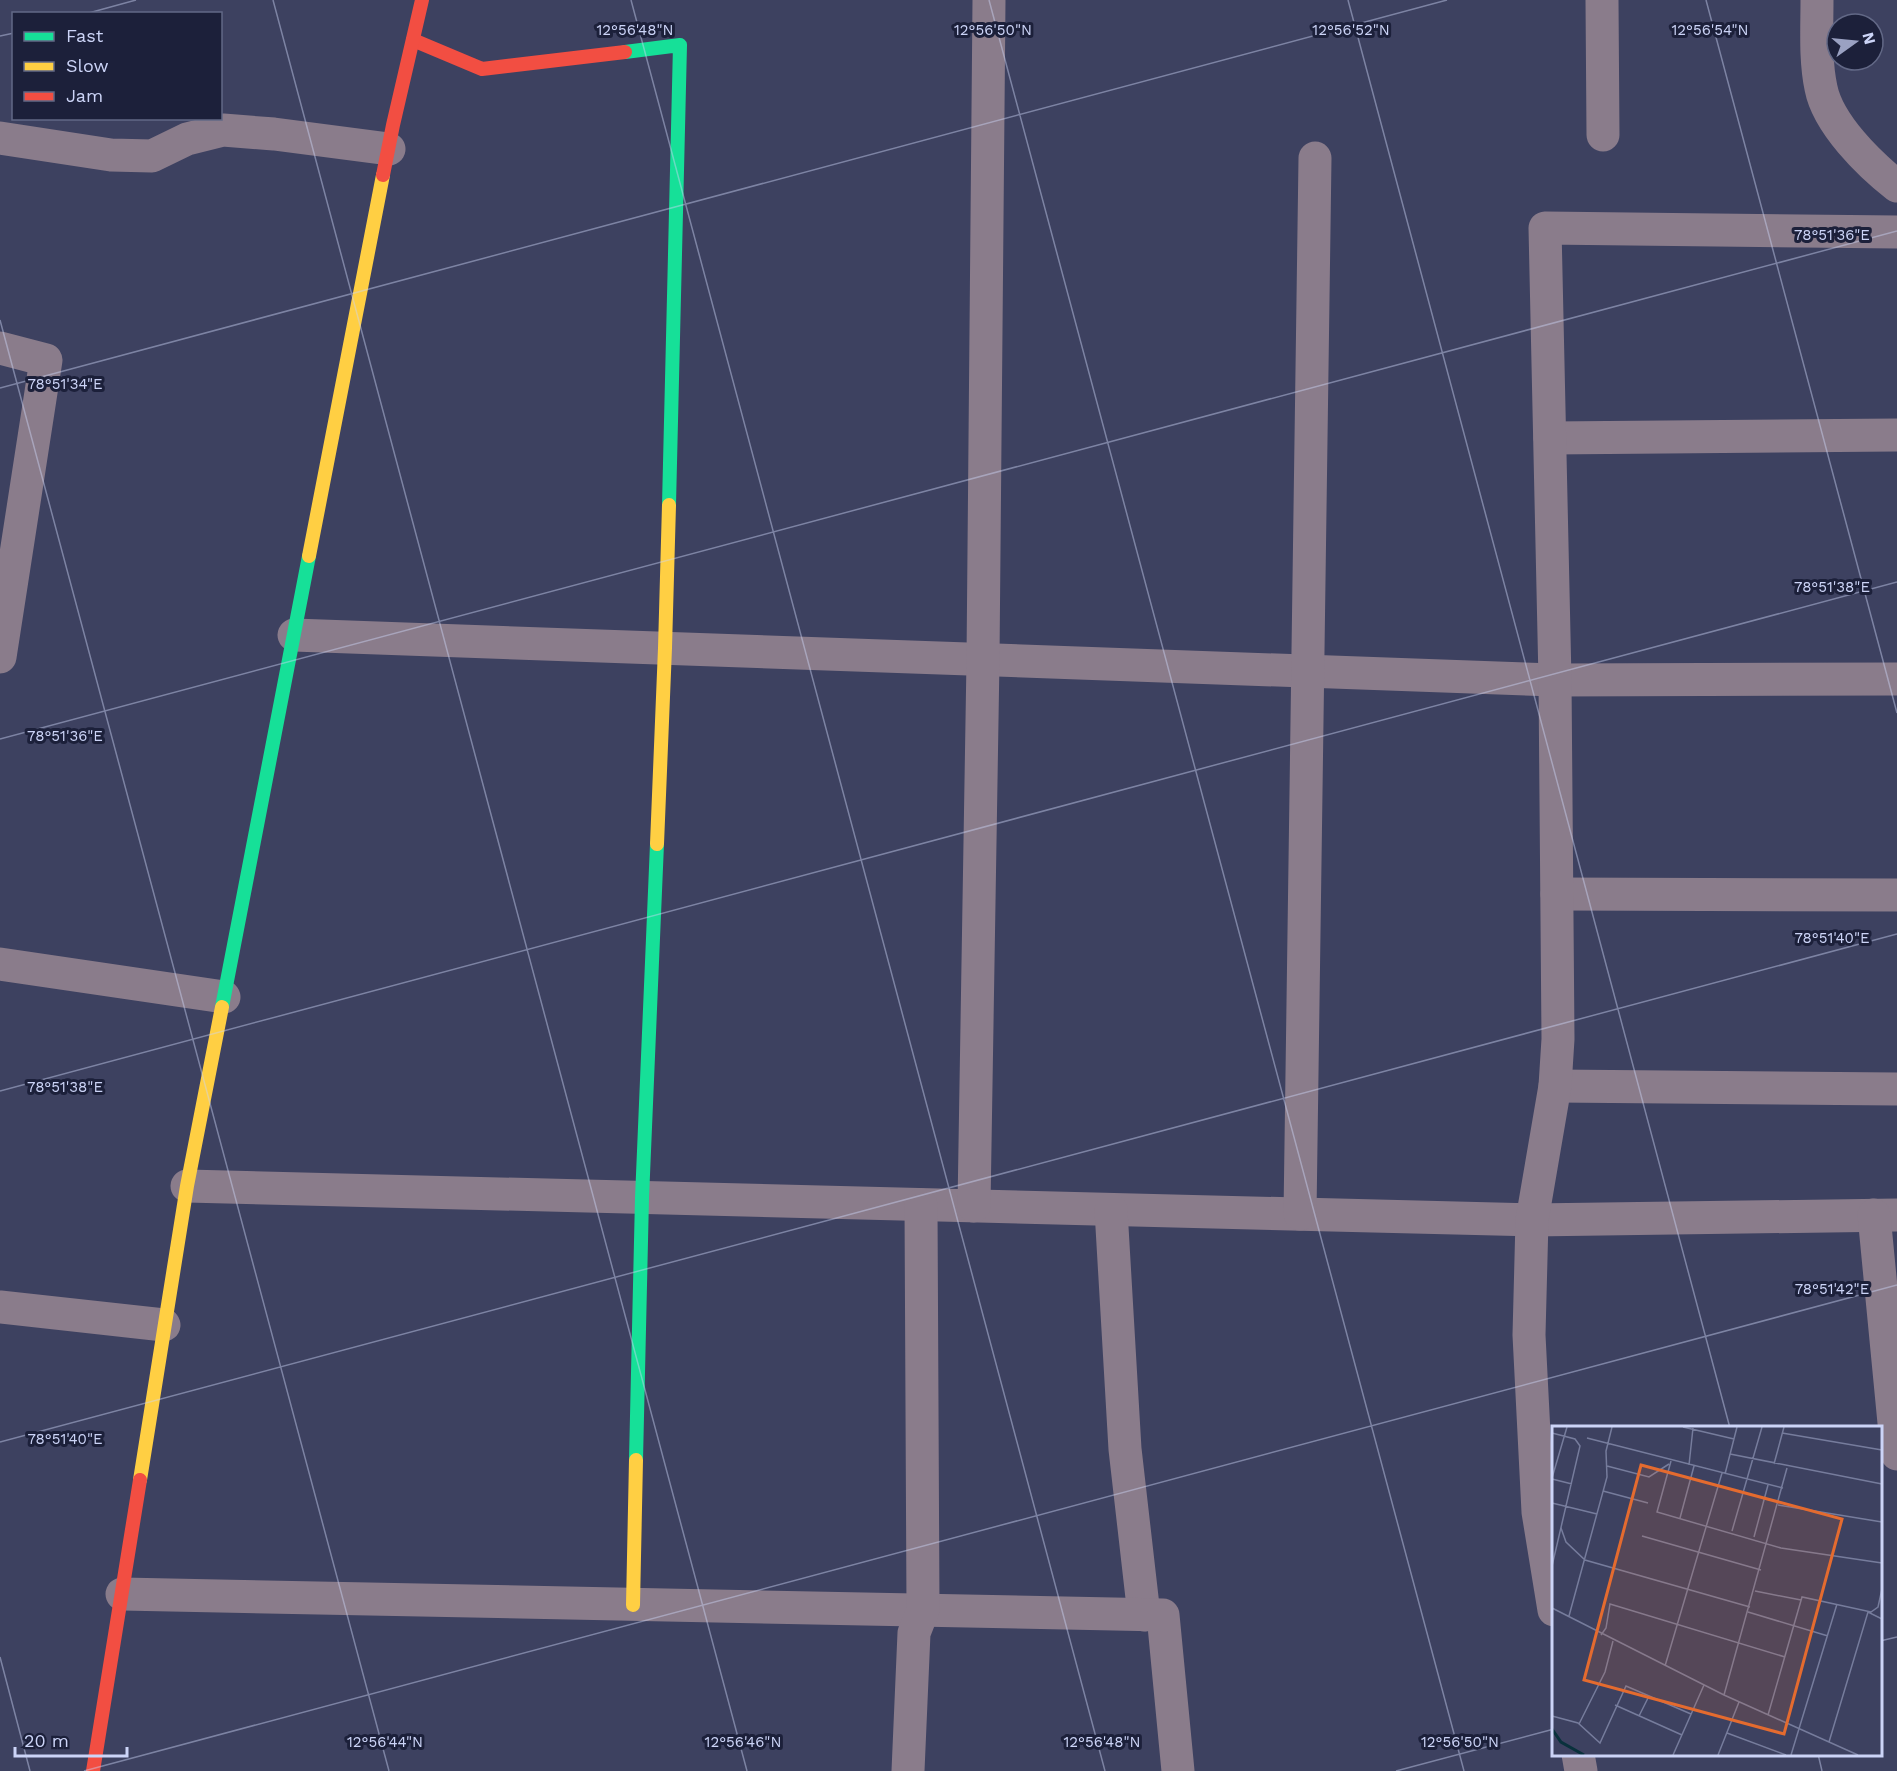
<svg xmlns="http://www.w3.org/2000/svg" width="1897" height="1771" font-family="'Work Sans',sans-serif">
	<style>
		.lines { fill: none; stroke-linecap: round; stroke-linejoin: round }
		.street { stroke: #8a7c8b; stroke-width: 33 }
		.fast { stroke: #16e098; stroke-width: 14 }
		.slow { stroke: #ffcf43; stroke-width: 14 }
		.jam { stroke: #f24e42; stroke-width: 14 }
		.ticks { fill: none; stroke: #ccd4f7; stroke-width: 1.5; stroke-opacity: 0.45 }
		.inset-river { fill: none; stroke: #09313c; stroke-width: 3 }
		.inset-road { fill: none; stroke: #767c9c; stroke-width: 1.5 }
		.view { fill: #e46b2f; fill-opacity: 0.15; stroke: #e46b2f; stroke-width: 3 }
		.inset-edge { fill: none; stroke: #ccd4f7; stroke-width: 3 }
		.ticks-label { font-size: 15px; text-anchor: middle; fill: #ccd4f7; stroke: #1c203a; stroke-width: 6; stroke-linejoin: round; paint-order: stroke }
	</style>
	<rect width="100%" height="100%" fill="#3d4160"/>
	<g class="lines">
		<g class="street">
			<path d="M1602 0 1603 135"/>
			<path d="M1817 0C1817 29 1815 60 1821 88 1828 124 1869 164 1897 186"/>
			<path d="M0 138 111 155 152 156 187 139 223 130 274 134 389 149"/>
			<path d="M0 348 46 360 0 657"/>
			<path d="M1550 438 1897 435"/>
			<path d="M294 635 1555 680 1897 679"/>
			<path d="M1557 894 1897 895"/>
			<path d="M0 964 224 997"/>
			<path d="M1555 1086 1897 1089"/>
			<path d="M187 1186 1532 1220 1897 1215"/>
			<path d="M974 1206 983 660 989 0"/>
			<path d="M1111 1210 1125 1449 1144 1615"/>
			<path d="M1300 1214 1315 158"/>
			<path d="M1874 1215 1897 1454"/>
			<path d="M0 1307 164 1325"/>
			<path d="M122 1594 1163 1615 1178 1771"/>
			<path d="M1554 1610 1538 1512 1529 1335 1532 1220 1555 1086 1558 1039 1555 680 1545 228 1897 232"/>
			<path d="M1578 1754 1581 1771"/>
			<path d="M908 1771 914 1633 923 1610 921 1205"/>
		</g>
		<g class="fast">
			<path d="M625 52 680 45 669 505"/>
			<path d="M222 1007 309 556"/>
			<path d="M636 1460 642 1198 657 844"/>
		</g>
		<g class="slow">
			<path d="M309 556 383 175"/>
			<path d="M657 844 665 648 669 505"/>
			<path d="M140 1480 187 1186 222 1007"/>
			<path d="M633 1605 636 1460"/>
		</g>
		<g class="jam">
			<path d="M413 40 482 69 625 52"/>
			<path d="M383 175 393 125 422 0"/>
			<path d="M93 1771 140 1480"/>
		</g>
	</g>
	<path class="ticks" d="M273 0 747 1771M631 0 1105 1771M989 0 1464 1771M1348 0 1730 1428M1706 0 1897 713M85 14 136 0M0 36 14 33M0 320 389 1771M0 388 1447 0M0 739 1897 231M0 1091 1897 582M0 1442 1897 934M1880 1641 1897 1637M0 1657 30 1771M1818 1754 1822 1771M84 1771 1897 1285M1396 1771 1554 1729"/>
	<g transform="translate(1552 1426)">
		<rect width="330" height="330" fill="#3d4160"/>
		<path class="inset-river" d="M0 303 9 316 32 329"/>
		<path class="inset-road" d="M131 1 182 13M0 7 23 13 28 20 0 140M230 7 330 24M35 12 231 62M178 28 330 58M119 35 105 86 229 122 330 137M222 38 232 1M137 39 141 2M55 40 97 51 117 38M173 48 185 1M0 52 15 1M0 53 20 58M51 65 96 77M0 77 45 88M226 79 330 96M128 92 142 40M9 102 14 116 33 134 198 181M180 105 210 1M90 110 209 144M202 111 216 59M203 165 249 174M0 182 172 269 306 329M196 186 276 210M17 190 55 51 54 25 60 1M49 209 54 202 58 178 233 231M113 240 170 47M172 269 235 42M63 279 130 309M216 289 250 171 319 186 326 181 330 163M0 290 26 297 48 317 74 260 139 288M87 290 97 270M27 298 53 246 61 215M175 307 234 329M277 316 316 186 330 193M121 329 152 259M166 329 187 276M239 329 285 178"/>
		<path class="view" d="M89 39 290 93 232 308 32 254Z"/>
		<rect width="330" height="330" class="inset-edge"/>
	</g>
	<g class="ticks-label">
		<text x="1351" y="35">12°56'52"N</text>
		<text x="1710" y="35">12°56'54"N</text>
		<text x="635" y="35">12°56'48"N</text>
		<text x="993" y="35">12°56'50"N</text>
		<text x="1832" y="240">78°51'36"E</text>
		<text x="65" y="389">78°51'34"E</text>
		<text x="1832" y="592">78°51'38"E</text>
		<text x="65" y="741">78°51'36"E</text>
		<text x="1832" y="943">78°51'40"E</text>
		<text x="65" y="1092">78°51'38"E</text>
		<text x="1832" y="1294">78°51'42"E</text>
		<text x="65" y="1444">78°51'40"E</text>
		<text x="385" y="1747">12°56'44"N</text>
		<text x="743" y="1747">12°56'46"N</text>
		<text x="1102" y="1747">12°56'48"N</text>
		<text x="1460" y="1747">12°56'50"N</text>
	</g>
	<rect x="12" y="12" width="210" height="108" fill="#1c203a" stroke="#626886" stroke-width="1.5"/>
	<rect x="24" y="32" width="30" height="9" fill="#16e098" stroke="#626886" stroke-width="1.5"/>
	<text x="66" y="42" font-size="18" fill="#ccd4f7">Fast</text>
	<rect x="24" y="62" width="30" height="9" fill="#ffcf43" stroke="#626886" stroke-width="1.5"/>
	<text x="66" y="72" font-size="18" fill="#ccd4f7">Slow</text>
	<rect x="24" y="92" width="30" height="9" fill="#f24e42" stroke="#626886" stroke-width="1.5"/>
	<text x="66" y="102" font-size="18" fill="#ccd4f7">Jam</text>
	<g transform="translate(1855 42) rotate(75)"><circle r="28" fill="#1c203a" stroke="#626886" stroke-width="1.5"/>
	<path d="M0-4.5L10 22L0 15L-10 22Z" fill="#9aa1c2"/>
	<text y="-9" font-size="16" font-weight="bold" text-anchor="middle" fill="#ccd4f7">N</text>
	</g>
	<path d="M15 1747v9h112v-9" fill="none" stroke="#ccd4f7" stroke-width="3"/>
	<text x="24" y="1747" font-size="18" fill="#ccd4f7" stroke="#1c203a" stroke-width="4.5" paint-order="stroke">20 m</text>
</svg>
